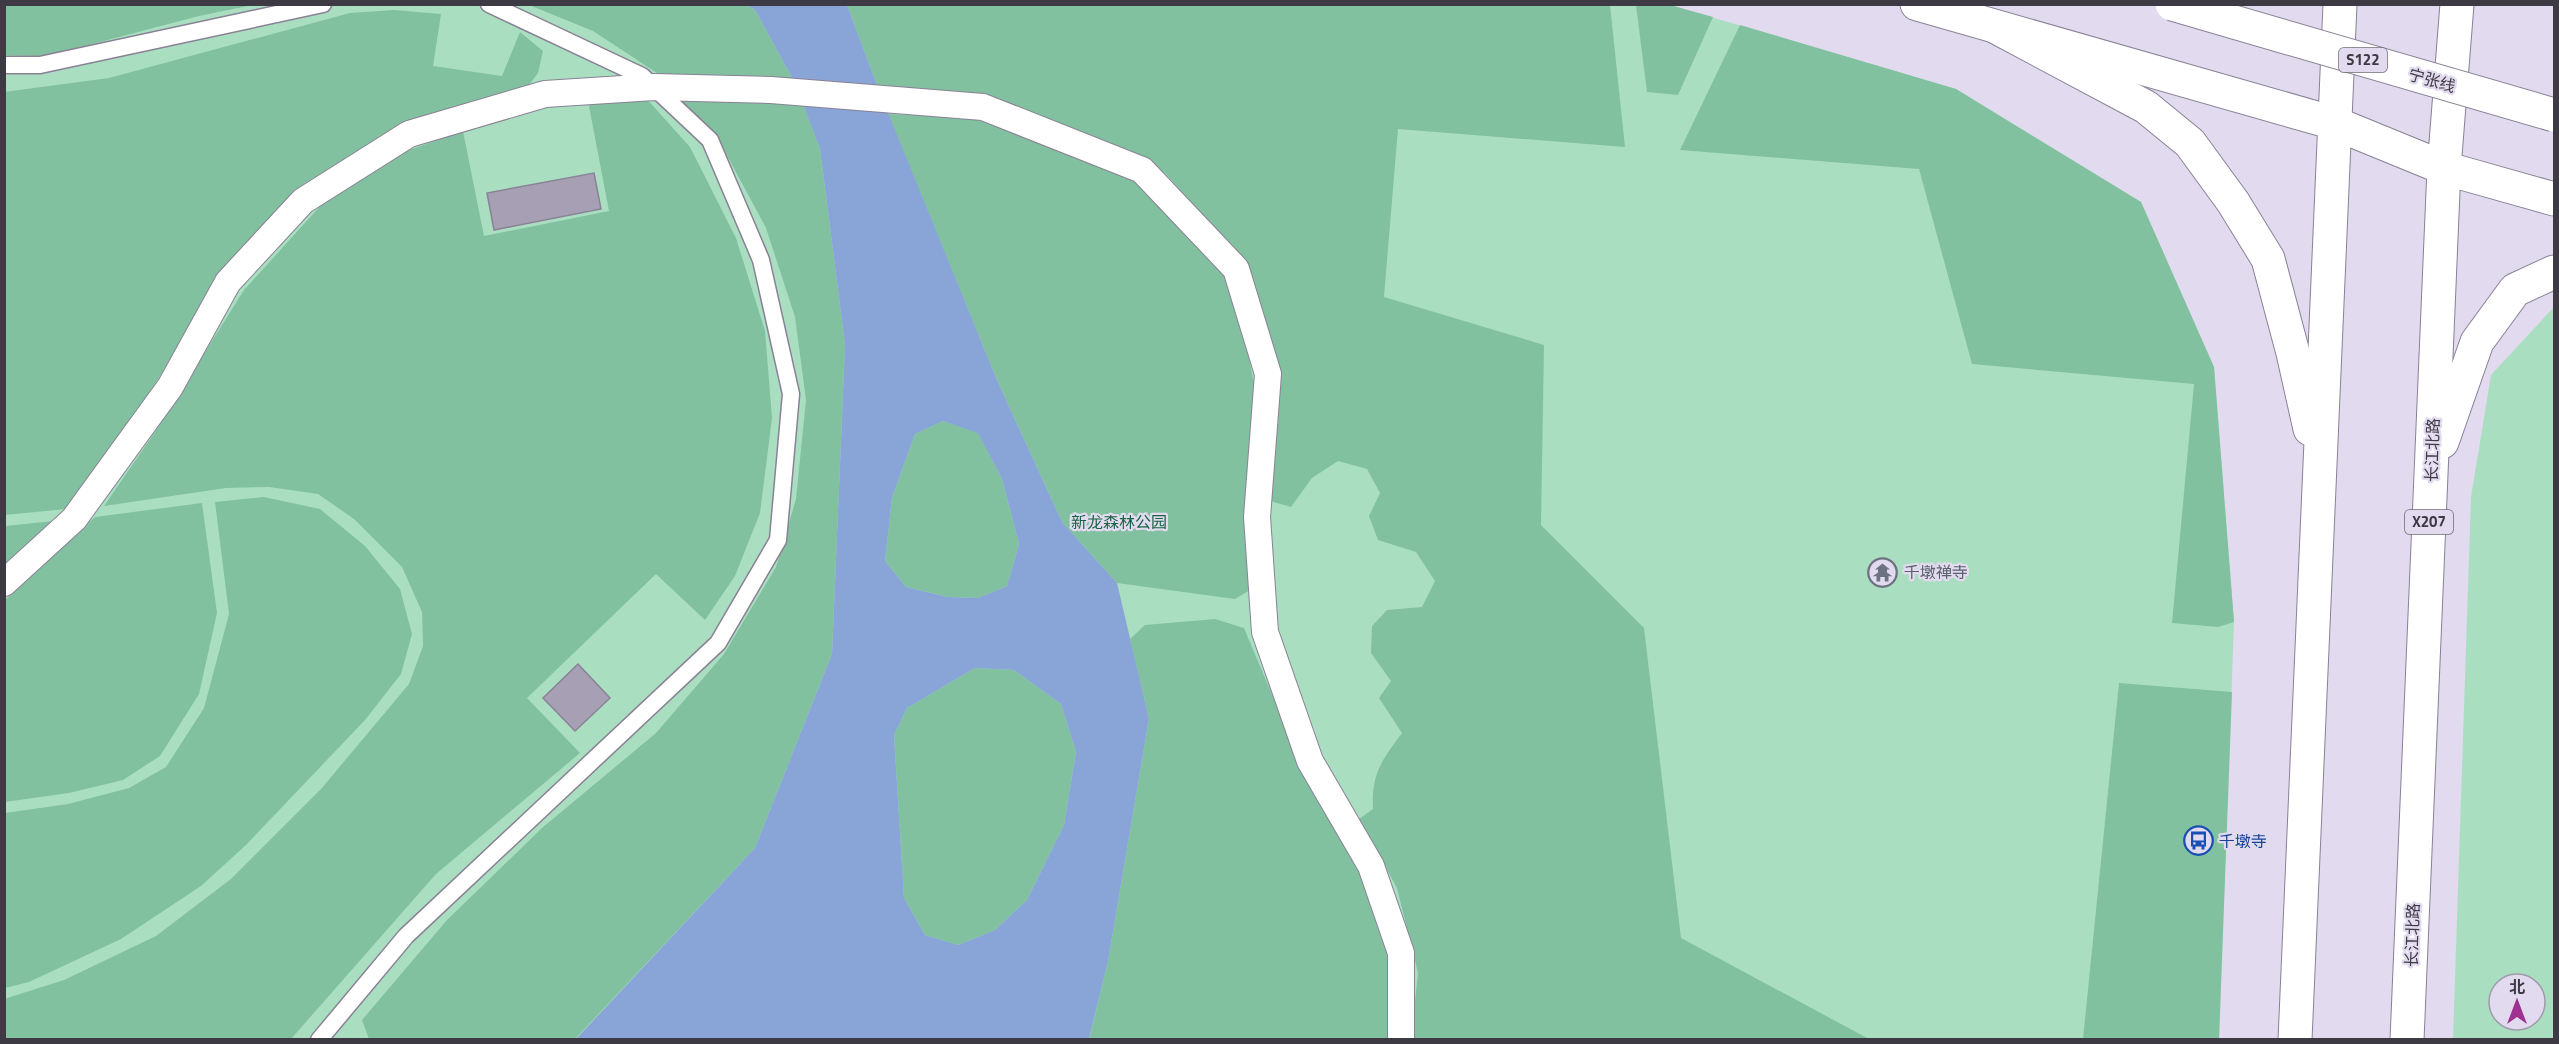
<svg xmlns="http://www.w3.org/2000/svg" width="2559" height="1044" font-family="'Titillium Web','Noto Sans SC',sans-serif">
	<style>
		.green { fill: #aadec1; fill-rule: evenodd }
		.forest { fill: #82c1a0 }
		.water { fill: #89a5d8; fill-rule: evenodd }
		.building { fill: #a79fb3; stroke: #8a8296; stroke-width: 1.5 }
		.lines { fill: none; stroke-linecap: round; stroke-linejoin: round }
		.service-casing { stroke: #898195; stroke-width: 19 }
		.pedestrian-casing { stroke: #898195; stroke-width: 28 }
		.secondary-casing { stroke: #898195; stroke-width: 35 }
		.primary-casing { stroke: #898195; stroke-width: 35 }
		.service { stroke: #fff; stroke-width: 16 }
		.pedestrian { stroke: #fff; stroke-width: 26 }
		.secondary { stroke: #fff; stroke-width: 33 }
		.primary { stroke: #fff; stroke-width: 33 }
		.primary-bridge-casing { stroke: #898195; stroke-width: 35; stroke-linecap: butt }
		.primary-bridge { stroke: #fff; stroke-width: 33 }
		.labels { text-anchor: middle; stroke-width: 4.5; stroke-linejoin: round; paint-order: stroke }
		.shield { fill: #e2daef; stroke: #6e6a77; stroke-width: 1.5 }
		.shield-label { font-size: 15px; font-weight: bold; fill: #3d3a43 }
		.street-label { font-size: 16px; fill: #3d3a43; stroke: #e2daef }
		.park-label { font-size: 16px; fill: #186343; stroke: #e2daef }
		.worship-label { font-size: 16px; fill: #5b616d; stroke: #e2daef; text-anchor: start }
		.transit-label { font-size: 16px; fill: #164399; stroke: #e2daef; text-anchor: start }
	</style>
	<rect width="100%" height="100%" fill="#e2daef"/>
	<g class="green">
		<path d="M5 5H1670L1956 89 2141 202 2214 367 2234 622 2219 1039 5 1040Z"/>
		<path d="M2554 307V1039H2453L2471 497 2491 375ZM2499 984H2535V1020H2499Z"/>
	</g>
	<g class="forest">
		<path d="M5 5H253L199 16 47 56 5 55Z"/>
		<path d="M529 5H746L755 10 796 85 663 77 593 31Z"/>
		<path d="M847 5H1610L1625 147 1398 129 1384 297 1544 345 1541 525 1644 628 1681 938 1869 1039H1411L1418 973 1397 888 1359 819 1373 809C1371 774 1382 760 1402 733L1379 698 1391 681 1371 653 1372 626 1387 610 1422 607 1435 581 1416 552 1378 540 1369 516 1380 493 1367 469 1338 461 1312 478 1291 507 1270 501 1269 478 1276 357 1242 258 1165 173 1062 125 880 93Z"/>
		<path d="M1636 5H1670L1713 17 1678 95 1647 92Z"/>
		<path d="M394 10 441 14 433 66 502 76 520 32 543 51 538 73 527 88 388 133 305 183 228 265 144 402 66 509 5 515 4 92 109 78 350 13Z"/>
		<path d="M1740 25 1956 89 2141 202 2214 367 2234 622 2218 627 2172 623 2194 384 1972 364 1919 169 1680 150Z"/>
		<path d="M678 96 803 103 820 149 845 345 832 654 755 848 575 1039H369L362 1020 447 920 542 828 656 733 724 654 776 567 796 499 806 400 795 317 766 228 724 150Z"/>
		<path d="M645 97 690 147 736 238 765 331 772 418 760 513 735 576 705 620 656 574 527 698 580 753 436 874 291 1039H5L4 999 64 980 156 936 231 879 321 789 409 684 423 646 422 612 402 567 354 519 318 494 269 487 226 488 104 506 155 432 244 290 323 203 395 155 463 131 484 236 609 211 588 101Z"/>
		<path d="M888 114 972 118 1065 152 1142 185 1220 261 1242 319 1255 390 1250 590 1235 599 1117 583 1062 522 997 380Z"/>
		<path d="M943 421 978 432 1002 479 1019 544 1007 586 978 598 948 597 906 587 885 561 892 498 915 434Z"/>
		<path d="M264 497 320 509 365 546 400 589 412 634 401 674 365 720 246 845 201 886 121 939 29 982 5 988V813L68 804 129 788 166 767 204 708 229 614 215 502Z"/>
		<path d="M202 503 217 613 199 694 160 756 123 780 69 793 5 802V600L95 517Z"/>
		<path d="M54 521 5 570V526Z"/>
		<path d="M1215 619 1244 628 1276 704 1298 766 1360 867 1391 951 1393 1039 1089 1040 1108 961 1149 719 1130 639 1145 625Z"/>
		<path d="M975 668 1014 670 1061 704 1076 752 1064 825 1027 900 995 930 958 945 925 935 904 898 894 735 907 708Z"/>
		<path d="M2119 683 2232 692 2219 1039H2083Z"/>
	</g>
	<path class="water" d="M746 5H847L880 93 997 380 1062 522 1117 583 1149 719 1108 961 1089 1039 575 1040 755 848 832 654 845 345 820 149 796 85 755 10ZM943 421 978 433 1002 479 1019 544 1007 586 978 598 948 597 906 587 885 561 892 498 915 434ZM975 668 1014 670 1061 704 1076 752 1064 825 1027 900 995 930 958 945 925 935 904 898 894 735 907 708Z"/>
	<g class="building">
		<path d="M594 173 601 209 494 230 487 193Z"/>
		<path d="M578 664 610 698 575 731 543 698Z"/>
	</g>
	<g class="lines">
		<defs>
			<g id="service">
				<path d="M4 65H40L323 4"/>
				<path d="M319 1040 406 936 718 643 778 540 791 394 761 260 710 140 642 76 489 4"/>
			</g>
			<path id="pedestrian" d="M4 583 74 519 170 387 228 282 303 201 409 134 545 94 654 87 771 90 983 107 1142 170 1236 269 1268 374 1257 517 1265 632 1310 761 1371 866 1401 953V1040"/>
			<path id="secondary" d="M1917 4 2334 123 2444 168 2554 199"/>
			<g id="primary">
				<path d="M1996 27 2146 107 2190 143 2233 202 2268 259 2293 353 2310 429"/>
				<path d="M2442 442 2477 342 2515 290 2554 272"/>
				<path d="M2295 1040 2340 4"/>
				<path d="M2407 1040 2444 168 2457 4"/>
			</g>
		</defs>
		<use href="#service" class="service-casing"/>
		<use href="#pedestrian" class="pedestrian-casing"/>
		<use href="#secondary" class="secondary-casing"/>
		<use href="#primary" class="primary-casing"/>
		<use href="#service" class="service"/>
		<use href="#pedestrian" class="pedestrian"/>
		<use href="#secondary" class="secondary"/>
		<use href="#primary" class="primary"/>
		<defs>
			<path id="primary-bridge" d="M2172 4 2554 115"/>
		</defs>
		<use href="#primary-bridge" class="primary-bridge-casing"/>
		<use href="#primary-bridge" class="primary-bridge"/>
	</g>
	<defs>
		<symbol id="temple-ring" viewBox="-11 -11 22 22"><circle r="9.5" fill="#e2daef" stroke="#6b7280" stroke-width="1.5"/><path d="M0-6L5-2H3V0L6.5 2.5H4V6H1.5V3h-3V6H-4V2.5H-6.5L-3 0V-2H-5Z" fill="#6b7280"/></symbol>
		<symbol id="bus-ring" viewBox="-11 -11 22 22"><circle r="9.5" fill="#e2daef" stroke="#1a4fb4" stroke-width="1.5"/><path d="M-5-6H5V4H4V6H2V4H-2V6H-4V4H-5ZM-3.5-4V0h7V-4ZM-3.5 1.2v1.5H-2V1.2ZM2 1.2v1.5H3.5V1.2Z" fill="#1a4fb4"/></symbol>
	</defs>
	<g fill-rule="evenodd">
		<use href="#temple-ring" x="1866" y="556" width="33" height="33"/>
		<use href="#bus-ring" x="2182" y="824" width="33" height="33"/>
	</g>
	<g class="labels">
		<g class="shield">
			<rect x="2339" y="48" width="48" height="24" rx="4.5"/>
			<rect x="2405" y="510" width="48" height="24" rx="4.5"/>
		</g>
		<g class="shield-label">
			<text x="2363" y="65">S122</text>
			<text x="2429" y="527">X207</text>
		</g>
		<g class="street-label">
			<text transform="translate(2432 80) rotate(16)" y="6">宁张线</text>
			<text transform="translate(2432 450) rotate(-88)" y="6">长江北路</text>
			<text transform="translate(2412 935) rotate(-88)" y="6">长江北路</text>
		</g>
		<g class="park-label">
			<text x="1119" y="528">新龙森林公园</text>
		</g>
		<g class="worship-label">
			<text x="1904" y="578">千墩禅寺</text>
		</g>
		<g class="transit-label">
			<text x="2219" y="847">千墩寺</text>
		</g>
	</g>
	<rect width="2559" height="1044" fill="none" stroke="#3d3a43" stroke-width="12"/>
	<g transform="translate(2517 1002)"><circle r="28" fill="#e2daef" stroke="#a09aaa" stroke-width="1.5"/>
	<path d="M0-4.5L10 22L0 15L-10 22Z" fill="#9f3190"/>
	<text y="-9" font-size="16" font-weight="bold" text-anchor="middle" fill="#3d3a43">北</text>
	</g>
</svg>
